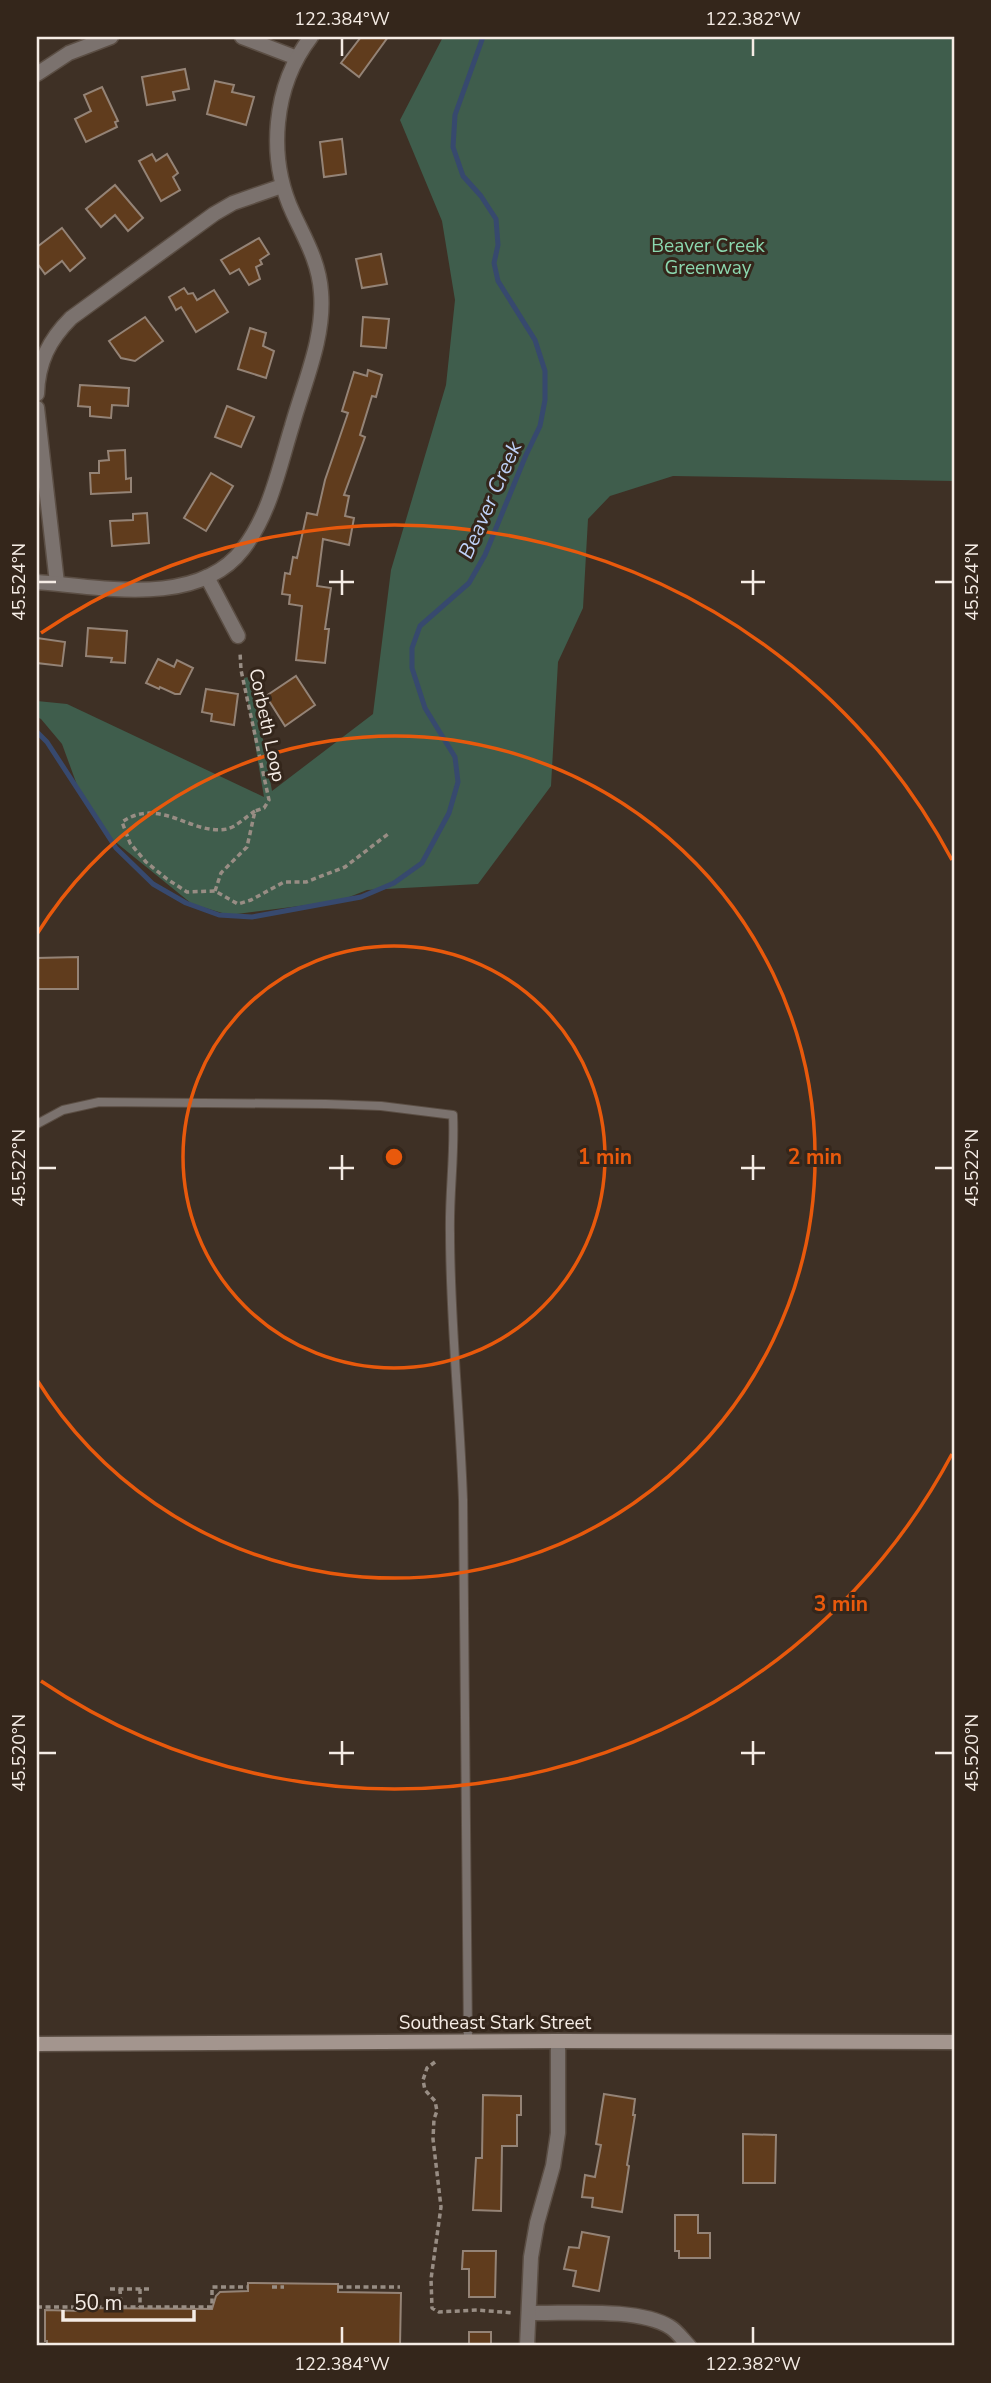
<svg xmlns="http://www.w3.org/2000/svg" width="991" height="2383" font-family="'Nunito Sans',sans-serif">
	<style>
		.green { fill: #3f5d4c }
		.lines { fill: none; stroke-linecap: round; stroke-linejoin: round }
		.stream { stroke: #37496e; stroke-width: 5 }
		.building { fill: #603c1d; stroke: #948376; stroke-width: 2 }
		.service-casing { stroke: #5b4e44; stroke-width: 10 }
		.minor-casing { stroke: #5b4e44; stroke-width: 17 }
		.secondary-casing { stroke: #5b4e44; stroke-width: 17 }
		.path { stroke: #988d84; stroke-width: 3.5; stroke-dasharray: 5 3.5; stroke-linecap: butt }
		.service { stroke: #7b726e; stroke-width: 8 }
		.minor { stroke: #7b726e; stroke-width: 14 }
		.secondary { stroke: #a3958e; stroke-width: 14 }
		.ticks { fill: none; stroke: #f5ece5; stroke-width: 2.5 }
		.ring { fill: none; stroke: #e8590c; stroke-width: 3.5 }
		.labels { text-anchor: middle; stroke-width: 6; stroke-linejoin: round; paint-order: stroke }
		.park-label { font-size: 19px; fill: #8bd8af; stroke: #34261b }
		.street-label { font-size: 19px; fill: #f5ece5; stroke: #34261b }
		.water-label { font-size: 21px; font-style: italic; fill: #bed1f8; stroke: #34261b }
		.centre { fill: #e8590c; stroke: #34261b; stroke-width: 3.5 }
		.ring-label { font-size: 21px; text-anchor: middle; font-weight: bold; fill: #e8590c; stroke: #34261b; stroke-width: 6; stroke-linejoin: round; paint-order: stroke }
		.neatline { fill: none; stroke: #f5ece5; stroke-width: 2.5 }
		.ticks-label { font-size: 18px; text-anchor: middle; fill: #f5ece5 }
	</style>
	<rect width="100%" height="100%" fill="#3e3025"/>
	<path class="green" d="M443 37H954V481L673 476 610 496 588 519 583 608 558 662 551 786 478 884 367 890 339 901 229 915 192 904 113 840 80 793 62 744 41 719 37 717V701L67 704 264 797 244 678 252 676 272 791 373 714 391 570 446 385 455 300 442 221 400 120Z"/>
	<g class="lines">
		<path class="stream" d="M37 732 47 742 116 848 153 884 186 903 219 915 252 917 361 897 394 883 422 863 449 813 458 782 455 757 425 708 412 668V648L420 626 469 583 485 555 526 455 540 426 545 400V371L535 340 498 281 494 263 498 245 496 219 481 196 463 176 453 147 455 115 483 37"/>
	</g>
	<g class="building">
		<path d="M361 37H388L359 77 341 63Z"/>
		<path d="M185 69 189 89 173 92 175 100 147 105 142 77Z"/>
		<path d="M215 81 234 85 232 92 254 97 246 125 207 114Z"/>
		<path d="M102 87 118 121 115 122 117 127 86 142 75 119 91 111 84 95Z"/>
		<path d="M342 139 346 174 324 177 320 142Z"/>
		<path d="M152 154 156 161 167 154 178 173 173 177 180 190 161 201 139 161Z"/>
		<path d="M115 185 143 218 128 231 115 215 101 227 86 209Z"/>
		<path d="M62 228 85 258 70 271 62 261 45 274 37 263V247Z"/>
		<path d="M259 238 269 254 260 260 262 264 256 267 260 279 249 285 239 269 230 274 221 260Z"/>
		<path d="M381 254 387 284 362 288 356 259Z"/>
		<path d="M184 288 188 294 193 293 197 300 214 290 228 312 196 332 181 307 176 310 169 297Z"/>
		<path d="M145 317 163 341 135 361 121 358 109 341Z"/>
		<path d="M363 317 389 319 386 348 361 346Z"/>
		<path d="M250 328 266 333 263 346 274 351 266 378 238 369Z"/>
		<path d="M368 370 382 375 376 397 372 396 360 435 365 437 344 495 349 496 345 516 354 518 349 545 323 539 317 586 331 588 325 629H329L325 663 296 660 302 606 289 604 290 595 282 594 285 573 290 574 293 557 297 558 307 513 317 515 325 480 348 413 342 411 354 372 367 376Z"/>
		<path d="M80 385 129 388 128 406 112 405 111 418 90 416V407L78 406Z"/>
		<path d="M227 406 254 417 241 447 215 437Z"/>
		<path d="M125 450 126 479 131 478V492L91 494 90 473H99V461L109 460 108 451Z"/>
		<path d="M211 473 233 486 206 531 184 518Z"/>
		<path d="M147 513 149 543 112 546 110 521 133 520V514Z"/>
		<path d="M88 628 127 631 125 663 111 662 112 658 86 656Z"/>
		<path d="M37 638 65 642 62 666 37 663Z"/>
		<path d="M158 659 174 667 177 660 193 668 180 694H175L160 687 159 689 146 683Z"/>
		<path d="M296 676 315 705 285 726 266 696Z"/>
		<path d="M206 689 238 694 234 725 211 721 212 714 202 712Z"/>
		<path d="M78 957V989H37V958Z"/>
		<path d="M604 2094 635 2099 633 2115H635L627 2165 629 2166 622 2212 592 2207 593 2198 582 2197 585 2175 595 2177 601 2145 596 2144Z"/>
		<path d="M483 2095 521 2096V2115H517V2146H502L501 2211 473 2210 476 2158H482Z"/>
		<path d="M743 2134 776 2135 775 2183H743Z"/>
		<path d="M675 2215H698V2233H710V2258H679V2251H675Z"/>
		<path d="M582 2232 609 2237 599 2291 573 2286 576 2271 564 2269 569 2247 579 2248Z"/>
		<path d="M463 2251H496L495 2297H469V2269H462Z"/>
		<path d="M248 2283 338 2284V2292L401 2293 400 2346H47V2341H45V2310L81 2311V2308L212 2309 216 2296 220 2292 248 2291Z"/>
		<rect x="469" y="2332" width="22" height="14"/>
	</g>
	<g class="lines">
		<defs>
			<path id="service" d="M37 1124 63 1110 99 1102 326 1104 381 1106 453 1115C455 1155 449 1193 450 1233 450 1322 460 1411 463 1500L468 2041"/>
			<g id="minor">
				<path d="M242 37 297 58"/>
				<path d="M37 74 69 53 111 37"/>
				<path d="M37 394C38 362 49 340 71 318L214 214 233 203 282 186"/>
				<path d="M37 408 57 583"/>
				<path d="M207 577 238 636"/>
				<path d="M37 582C100 587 198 608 243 549 270 514 279 468 292 426 304 383 325 337 321 292 319 262 305 239 293 213 267 157 273 86 311 37"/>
				<path d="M529 2313C567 2314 638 2307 670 2327 677 2331 683 2340 689 2346"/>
				<path d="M527 2346 531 2257 537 2223 553 2166 558 2133V2041"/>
			</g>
			<path id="secondary" d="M37 2044 558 2041 954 2042"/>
		</defs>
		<use href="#service" class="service-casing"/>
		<use href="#minor" class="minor-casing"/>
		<use href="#secondary" class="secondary-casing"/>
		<g class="path">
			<path d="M255 811C247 816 236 827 227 829 192 836 160 796 122 822L130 843 146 862 167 879 187 892 215 891 238 904 251 900 284 882H306L345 867 388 834"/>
			<path d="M215 891 221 873 247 847 255 811 264 808 269 800 241 670 240 652"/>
			<path d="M435 2062 427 2068 423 2080 425 2090 435 2101 437 2111 434 2119 433 2139 441 2207 431 2279 432 2308 439 2312 477 2310 514 2313"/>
			<path d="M272 2287H284"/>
			<path d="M338 2287H400"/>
			<path d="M110 2289H152"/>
			<path d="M120 2289 121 2307"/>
			<path d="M140 2289V2307"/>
			<path d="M37 2307H212V2287H248"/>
		</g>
		<use href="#service" class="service"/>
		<use href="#minor" class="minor"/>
		<use href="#secondary" class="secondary"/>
	</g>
	<path class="ticks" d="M342 38V56M753 38V56M342 570V595M753 570V595M38 582H56M329 582H354M741 582H765M935 582H953M342 1155V1180M753 1155V1180M38 1168H56M329 1168H354M741 1168H765M935 1168H953M342 1741V1765M753 1741V1765M38 1753H56M329 1753H354M741 1753H765M935 1753H953M342 2327V2344M753 2327V2344"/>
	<g class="ring">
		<circle cx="394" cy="1157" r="211"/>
		<path d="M37 934A421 421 0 1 1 37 1380"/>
		<path d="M952 1454A632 632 0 0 1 41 1681M41 633A632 632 0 0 1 952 860"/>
	</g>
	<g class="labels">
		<g class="park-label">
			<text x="708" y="252">Beaver Creek<tspan x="708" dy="22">Greenway</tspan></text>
		</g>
		<g class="street-label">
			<text transform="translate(268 725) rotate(78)" y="7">Corbeth Loop</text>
			<text x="495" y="2029">Southeast Stark Street</text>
		</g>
		<g class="water-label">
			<text transform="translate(490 500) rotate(-66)" y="7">Beaver Creek</text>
		</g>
	</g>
	<circle cx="394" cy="1157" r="10" class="centre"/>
	<g class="ring-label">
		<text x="605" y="1164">1 min</text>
		<text x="815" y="1164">2 min</text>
		<text x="841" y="1611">3 min</text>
	</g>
	<rect width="991" height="2383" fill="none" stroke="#34261b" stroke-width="77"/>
	<path d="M63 2310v10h131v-10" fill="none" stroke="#f5ece5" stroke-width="3.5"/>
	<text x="74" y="2310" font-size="21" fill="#f5ece5" stroke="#34261b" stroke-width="5" paint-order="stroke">50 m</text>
	<rect x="38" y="38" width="915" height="2306" class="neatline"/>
	<g class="ticks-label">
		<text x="342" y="25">122.384°W</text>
		<text x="753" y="25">122.382°W</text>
		<text transform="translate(19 582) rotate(-90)" y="6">45.524°N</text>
		<text transform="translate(972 582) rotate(-90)" y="6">45.524°N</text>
		<text transform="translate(19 1168) rotate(-90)" y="6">45.522°N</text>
		<text transform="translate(972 1168) rotate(-90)" y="6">45.522°N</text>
		<text transform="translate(19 1753) rotate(-90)" y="6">45.520°N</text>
		<text transform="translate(972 1753) rotate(-90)" y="6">45.520°N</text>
		<text x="342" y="2370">122.384°W</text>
		<text x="753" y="2370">122.382°W</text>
	</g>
</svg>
